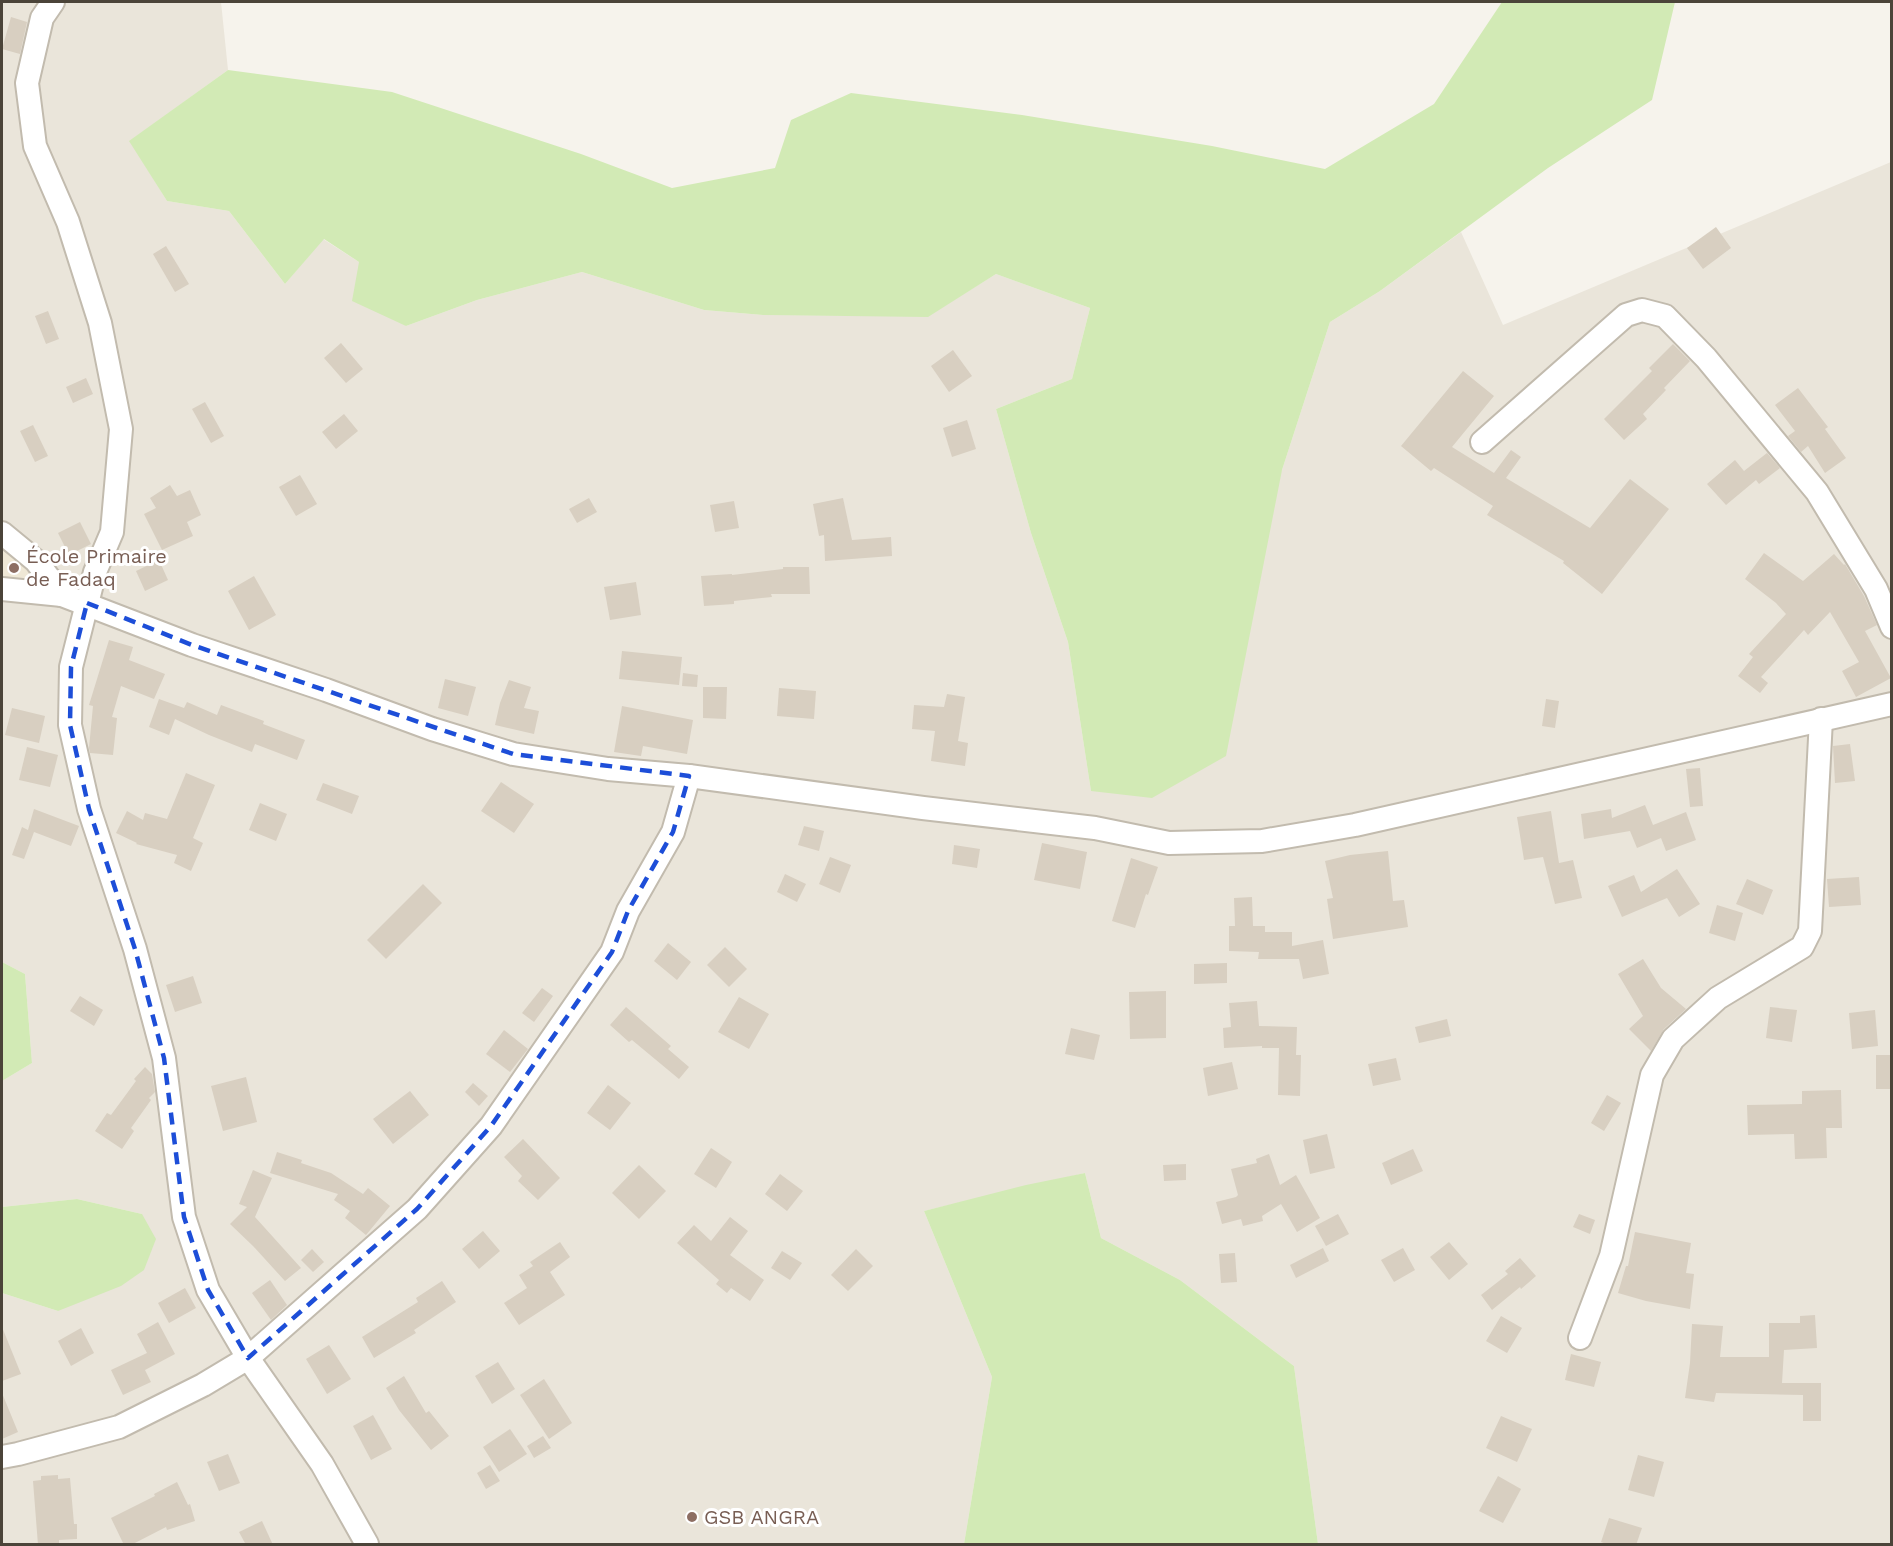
<svg xmlns="http://www.w3.org/2000/svg" width="1893" height="1546" font-family="'Work Sans',sans-serif">
	<style>
		.residential { fill: #eae5da }
		.education { fill: #efe8d6 }
		.green { fill: #d2eab5 }
		.building { fill: #d8cfc1 }
		.lines { fill: none; stroke-linecap: round; stroke-linejoin: round }
		.minor-casing { stroke: #c2bbae; stroke-width: 26 }
		.minor { stroke: #fff; stroke-width: 22 }
		.marked { fill: none; stroke: #1d4ed8; stroke-width: 4.5; stroke-dasharray: 12 8; stroke-linejoin: round }
		.education-dot { fill: #8d6e63; stroke: #fff; stroke-width: 2 }
		.labels { text-anchor: middle; stroke-width: 6; stroke-linejoin: round; paint-order: stroke }
		.education-label { font-size: 20px; fill: #785e54; stroke: #fff; text-anchor: start }
	</style>
	<rect width="100%" height="100%" fill="#f6f3ec"/>
	<path class="residential" d="M2 2H221L228 70 130 141 167 201 229 211 285 284 323 239 359 262 406 326 477 300 582 272 704 310 763 315 928 316 996 274 1090 308 1072 379 996 409 1031 533 1068 642 1091 791 1282 470 1330 322 1380 291 1461 232 1503 325 1891 162V1544H1318L1294 1366 1180 1280 1101 1238 1085 1173 924 1211 992 1377 964 1544H2V1293L58 1311 142 1214 77 1199 2 1207V1081L32 1063 25 974 2 962Z"/>
	<path class="education" d="M2 546 25 559 30 579 2 577Z"/>
	<g class="green">
		<path d="M1502 2H1675L1652 100 1548 168 1380 291 1330 322 1282 470 1226 756 1152 798 1091 791 1068 642 1031 533 996 409 1072 379 1090 308 996 274 928 317 763 315 704 310 582 272 477 300 406 326 352 301 359 262 324 239 285 284 229 211 167 201 129 141 228 70 392 92 581 154 672 188 775 168 791 120 851 93 1022 115 1212 146 1325 169 1434 104Z"/>
		<path d="M2 962 25 974 32 1063 2 1081Z"/>
		<path d="M1085 1173 1101 1238 1180 1280 1294 1366 1318 1544H964L992 1377 924 1211 1026 1185Z"/>
		<path d="M77 1199 142 1214 156 1239 144 1270 121 1286 58 1311 2 1293V1207Z"/>
	</g>
	<g class="building">
		<path d="M11 17 27 22 20 54 2 49Z"/>
		<path d="M1716 227 1731 248 1703 269 1687 248Z"/>
		<path d="M166 246 189 284 175 292 153 254Z"/>
		<path d="M48 311 59 339 46 344 35 316Z"/>
		<path d="M341 343 363 369 346 383 324 358Z"/>
		<path d="M1673 344 1690 361 1664 388 1666 390 1643 414 1647 419 1624 440 1604 419 1652 371 1649 368Z"/>
		<path d="M953 350 972 376 949 392 931 366Z"/>
		<path d="M1463 371 1494 396 1452 447 1494 473 1511 450 1521 457 1506 478 1590 528 1630 479 1669 509 1602 594 1563 563 1564 561 1487 515 1493 506 1434 468 1431 471 1401 446Z"/>
		<path d="M86 378 93 394 73 403 66 387Z"/>
		<path d="M1798 388 1828 427 1825 429 1846 458 1825 473 1808 446 1801 452 1788 436 1795 431 1775 405Z"/>
		<path d="M205 402 224 436 211 443 192 409Z"/>
		<path d="M344 414 358 431 336 449 322 432Z"/>
		<path d="M967 420 976 449 952 457 943 428Z"/>
		<path d="M33 425 48 456 35 462 20 431Z"/>
		<path d="M1767 453 1780 468 1759 484 1756 480 1726 505 1707 484 1735 460 1744 471Z"/>
		<path d="M300 475 317 504 296 516 279 487Z"/>
		<path d="M170 485 177 496 190 490 201 515 187 522 193 536 162 550 144 514 156 508 150 498Z"/>
		<path d="M589 498 597 512 577 523 569 509Z"/>
		<path d="M843 498 852 540 891 537 892 556 825 561 824 535 819 536 813 504Z"/>
		<path d="M734 501 739 528 715 532 710 505Z"/>
		<path d="M80 522 91 544 69 555 58 533Z"/>
		<path d="M1764 553 1803 581 1834 554 1844 565 1845 564 1864 596 1877 625 1865 631 1891 678 1856 697 1842 671 1859 662 1830 612 1808 635 1804 630 1761 677 1768 683 1760 693 1738 676 1753 657 1749 654 1786 614 1776 603 1745 579Z"/>
		<path d="M159 560 168 580 145 591 136 571Z"/>
		<path d="M783 567H809L810 594H771L772 597 734 601V604L704 606 701 576 732 574V575L783 569Z"/>
		<path d="M254 576 276 615 249 630 228 591Z"/>
		<path d="M636 582 641 615 610 620 604 587Z"/>
		<path d="M109 640 133 647 129 660 165 674 154 699 121 686 112 717 117 718 113 755 90 753 89 748 93 706 89 705Z"/>
		<path d="M622 651 682 657 679 685 619 679Z"/>
		<path d="M683 673 698 675 697 687 682 686Z"/>
		<path d="M445 679 476 687 468 716 438 708Z"/>
		<path d="M509 680 531 687 524 708 539 711 534 734 495 725 500 703Z"/>
		<path d="M703 687H727L726 719 703 718Z"/>
		<path d="M779 688 816 691 814 719 777 716Z"/>
		<path d="M947 694 965 697 958 741 968 743 965 766 931 761 935 731 912 729 914 705 944 707Z"/>
		<path d="M159 699 184 708 187 702 217 715 221 705 264 721 263 724 305 740 297 760 255 744 252 752 209 735 175 719 169 735 149 727Z"/>
		<path d="M1546 699 1559 701 1555 728 1542 726Z"/>
		<path d="M622 706 693 720 687 754 643 746 641 756 614 752Z"/>
		<path d="M12 708 45 716 39 743 5 735Z"/>
		<path d="M1850 744 1855 781 1835 783 1833 746Z"/>
		<path d="M27 747 58 755 50 787 19 780Z"/>
		<path d="M1700 768 1703 806 1690 807 1686 769Z"/>
		<path d="M186 773 215 785 193 838 203 843 191 871 174 863 177 855 136 844 137 843 116 833 127 811 143 820 145 813 167 819Z"/>
		<path d="M501 782 534 804 514 833 481 811Z"/>
		<path d="M323 783 359 796 352 814 316 800Z"/>
		<path d="M260 803 287 814 276 841 249 830Z"/>
		<path d="M1645 805 1653 825 1686 812 1696 840 1666 851 1661 838 1637 848 1630 831 1584 839 1581 814 1611 809 1612 818Z"/>
		<path d="M34 809 79 826 71 846 34 832 24 859 12 855 22 827 28 830Z"/>
		<path d="M1551 811 1559 863 1573 860 1582 898 1555 904 1543 857 1524 860 1517 817Z"/>
		<path d="M804 826 824 831 819 851 798 845Z"/>
		<path d="M1042 843 1087 852 1080 889 1034 880Z"/>
		<path d="M954 845 980 849 977 868 952 864Z"/>
		<path d="M1388 851 1393 901 1404 900 1408 927 1333 939 1327 899 1333 898 1325 861 1350 855Z"/>
		<path d="M830 857 851 865 840 893 819 884Z"/>
		<path d="M1131 858 1158 867 1148 895 1146 894 1135 928 1112 921Z"/>
		<path d="M1677 869 1700 904 1679 917 1667 898 1622 917 1608 886 1634 875 1641 892Z"/>
		<path d="M785 874 806 884 797 902 777 892Z"/>
		<path d="M1859 877 1861 905 1829 907 1827 879Z"/>
		<path d="M1747 879 1773 890 1763 915 1736 904Z"/>
		<path d="M423 884 442 903 386 959 367 940Z"/>
		<path d="M1252 897 1253 926H1265V932H1292V946L1323 940 1329 974 1303 979 1299 959H1258L1259 952 1229 951V926H1235L1234 898Z"/>
		<path d="M1717 905 1743 913 1735 941 1709 933Z"/>
		<path d="M668 943 691 962 677 980 654 961Z"/>
		<path d="M725 947 747 969 729 987 707 965Z"/>
		<path d="M1643 959 1661 988 1686 1009 1664 1029 1651 1051 1629 1029 1643 1016 1618 974Z"/>
		<path d="M1227 963V983L1194 984V964Z"/>
		<path d="M193 976 202 1003 175 1012 166 985Z"/>
		<path d="M542 988 553 996 534 1022 522 1013Z"/>
		<path d="M1166 991V1038L1130 1039 1129 992Z"/>
		<path d="M80 996 103 1010 94 1026 70 1011Z"/>
		<path d="M739 997 769 1014 749 1049 718 1032Z"/>
		<path d="M1257 1001 1259 1026 1297 1027 1296 1055H1301L1300 1096 1278 1095 1279 1048H1262V1046L1224 1048 1223 1028 1231 1027 1229 1003Z"/>
		<path d="M626 1007 671 1046 668 1049 689 1067 679 1079 632 1040 629 1042 610 1025Z"/>
		<path d="M1770 1007 1797 1010 1792 1042 1766 1038Z"/>
		<path d="M1875 1010 1878 1046 1852 1049 1849 1013Z"/>
		<path d="M1447 1019 1451 1036 1419 1043 1415 1027Z"/>
		<path d="M1071 1028 1100 1035 1094 1060 1065 1054Z"/>
		<path d="M504 1030 528 1049 510 1072 486 1054Z"/>
		<rect x="1876" y="1055" width="16" height="34"/>
		<path d="M1396 1058 1401 1080 1373 1086 1368 1064Z"/>
		<path d="M1232 1062 1238 1089 1208 1096 1203 1068Z"/>
		<path d="M145 1067 152 1074 155 1092 149 1098 151 1100 131 1128 134 1131 122 1149 95 1131 107 1113 111 1115 136 1081 134 1079Z"/>
		<path d="M246 1077 257 1122 223 1131 211 1086Z"/>
		<path d="M473 1083 488 1096 479 1106 465 1092Z"/>
		<path d="M608 1085 631 1103 610 1130 587 1113Z"/>
		<path d="M1841 1090 1842 1128H1826L1827 1158 1795 1159 1794 1134 1748 1135 1747 1105 1802 1104V1091Z"/>
		<path d="M410 1091 429 1115 393 1144 373 1119Z"/>
		<path d="M1607 1095 1621 1103 1604 1131 1591 1123Z"/>
		<path d="M1327 1134 1335 1168 1310 1174 1303 1140Z"/>
		<path d="M523 1139 560 1178 538 1200 518 1181 522 1176 504 1157Z"/>
		<path d="M711 1148 732 1162 716 1188 694 1174Z"/>
		<path d="M1413 1149 1423 1171 1391 1185 1382 1163Z"/>
		<path d="M277 1152 302 1160 301 1163 331 1173 363 1194 368 1188 390 1206 366 1235 345 1218 350 1211 334 1200 338 1194 270 1173Z"/>
		<path d="M1269 1154 1280 1185 1296 1175 1320 1218 1297 1232 1281 1204 1262 1216 1263 1221 1243 1226 1241 1219 1222 1224 1216 1202 1236 1197 1238 1195 1231 1169 1257 1163 1256 1159Z"/>
		<path d="M1186 1164V1180L1164 1181 1163 1165Z"/>
		<path d="M639 1165 666 1191 639 1219 612 1193Z"/>
		<path d="M253 1170 272 1178 255 1217 301 1268 285 1281 253 1246 230 1224 247 1207 239 1204Z"/>
		<path d="M780 1174 803 1191 787 1211 765 1194Z"/>
		<path d="M1338 1214 1349 1234 1326 1246 1315 1226Z"/>
		<path d="M1579 1214 1595 1220 1590 1234 1573 1227Z"/>
		<path d="M730 1217 748 1231 730 1255 764 1280 750 1301 731 1288 727 1293 716 1284 719 1280 677 1243 694 1225 711 1241Z"/>
		<path d="M483 1231 500 1251 479 1269 462 1249Z"/>
		<path d="M1635 1232 1691 1243 1686 1273 1694 1274 1690 1309 1646 1301 1618 1293 1626 1266H1628Z"/>
		<path d="M560 1242 570 1257 550 1272 565 1295 519 1325 504 1303 527 1288 519 1275 533 1266 530 1262Z"/>
		<path d="M1449 1242 1468 1264 1449 1280 1430 1257Z"/>
		<path d="M1323 1248 1329 1261 1296 1278 1290 1265Z"/>
		<path d="M1403 1248 1415 1270 1394 1282 1381 1260Z"/>
		<path d="M312 1249 324 1262 313 1272 301 1260Z"/>
		<path d="M856 1249 873 1266 848 1291 831 1275Z"/>
		<path d="M782 1251 802 1263 790 1280 771 1268Z"/>
		<path d="M1235 1253 1237 1282 1221 1283 1219 1254Z"/>
		<path d="M1520 1258 1536 1276 1521 1289 1520 1287 1492 1310 1481 1295 1508 1274 1505 1271Z"/>
		<path d="M270 1280 287 1305 271 1320 252 1293Z"/>
		<path d="M442 1281 456 1302 414 1330 416 1333 374 1358 362 1337 418 1302 416 1298Z"/>
		<path d="M185 1288 196 1308 169 1323 158 1303Z"/>
		<path d="M1815 1315 1817 1348 1784 1350 1782 1383H1821V1421H1803V1395L1716 1393 1714 1402 1685 1398 1690 1363 1692 1324 1723 1326 1720 1357H1769V1323H1800V1316Z"/>
		<path d="M1501 1316 1522 1328 1507 1353 1486 1341Z"/>
		<path d="M158 1322 175 1354 145 1370 151 1382 123 1395 111 1370 147 1353 137 1334Z"/>
		<path d="M2 1327 21 1374 2 1381Z"/>
		<path d="M81 1328 94 1353 71 1366 58 1341Z"/>
		<path d="M329 1345 351 1379 327 1394 306 1359Z"/>
		<path d="M1571 1354 1601 1362 1594 1387 1565 1380Z"/>
		<path d="M498 1362 515 1389 492 1404 475 1376Z"/>
		<path d="M404 1376 426 1413 429 1411 449 1436 431 1450 399 1410 386 1388Z"/>
		<path d="M544 1379 572 1423 549 1439 520 1395Z"/>
		<path d="M2 1393 18 1432 2 1439Z"/>
		<path d="M373 1415 392 1449 371 1460 353 1426Z"/>
		<path d="M1501 1416 1532 1429 1517 1462 1486 1448Z"/>
		<path d="M510 1429 527 1454 499 1472 483 1447Z"/>
		<path d="M543 1436 551 1448 534 1458 527 1446Z"/>
		<path d="M228 1454 240 1483 219 1491 207 1462Z"/>
		<path d="M1638 1455 1664 1462 1654 1497 1628 1490Z"/>
		<path d="M490 1465 500 1481 486 1489 477 1473Z"/>
		<path d="M58 1475V1479L70 1478 74 1524H77V1539L59 1540V1545H38L33 1481 41 1480V1476Z"/>
		<path d="M1498 1476 1521 1489 1503 1523 1479 1511Z"/>
		<path d="M177 1482 188 1505 190 1504 195 1521 167 1530 166 1527 131 1545H124L111 1518 155 1496 154 1494Z"/>
		<path d="M1609 1518 1642 1528 1636 1545H1609L1601 1542Z"/>
		<path d="M262 1521 273 1545H246L239 1532Z"/>
	</g>
	<g class="lines">
		<defs>
			<g id="minor">
				<path d="M53 2 42 18 27 83 35 146 68 222 100 323 121 429 112 532 95 572 71 667 70 725 89 809 135 949 164 1058 184 1217 208 1290 248 1358 322 1464 367 1544"/>
				<path d="M1482 442 1626 315 1642 310 1665 316 1706 358 1817 492 1876 589 1892 627"/>
				<path d="M2 533 36 561 62 595"/>
				<path d="M2 589 62 595 192 645 326 690 432 729 513 754 608 769 689 776 923 808 1095 828 1169 843 1262 841 1355 825 1892 704"/>
				<path d="M1580 1338 1611 1256 1652 1075 1673 1039 1718 998 1802 947 1810 931 1821 719"/>
				<path d="M2 1457 18 1454 119 1427 203 1385 248 1358 417 1209 491 1126 612 952 628 911 673 832 689 776"/>
			</g>
		</defs>
		<use href="#minor" class="minor-casing"/>
		<use href="#minor" class="minor"/>
	</g>
	<path class="marked" d="M87 603 192 645 513 754 689 776 673 832 628 911 612 952 491 1126 417 1209 248 1358 208 1290 184 1217 164 1058 135 949 89 809 70 725 71 667Z"/>
	<g class="education-dot">
		<circle cx="14" cy="568" r="6"/>
		<circle cx="692" cy="1517" r="6"/>
	</g>
	<g class="labels">
		<g class="education-label">
			<text x="26" y="563">École Primaire<tspan x="26" dy="23">de Fadaq</tspan></text>
			<text x="704" y="1524">GSB ANGRA</text>
		</g>
	</g>
	<rect width="1893" height="1546" fill="none" stroke="#4b4439" stroke-width="6"/>
</svg>
